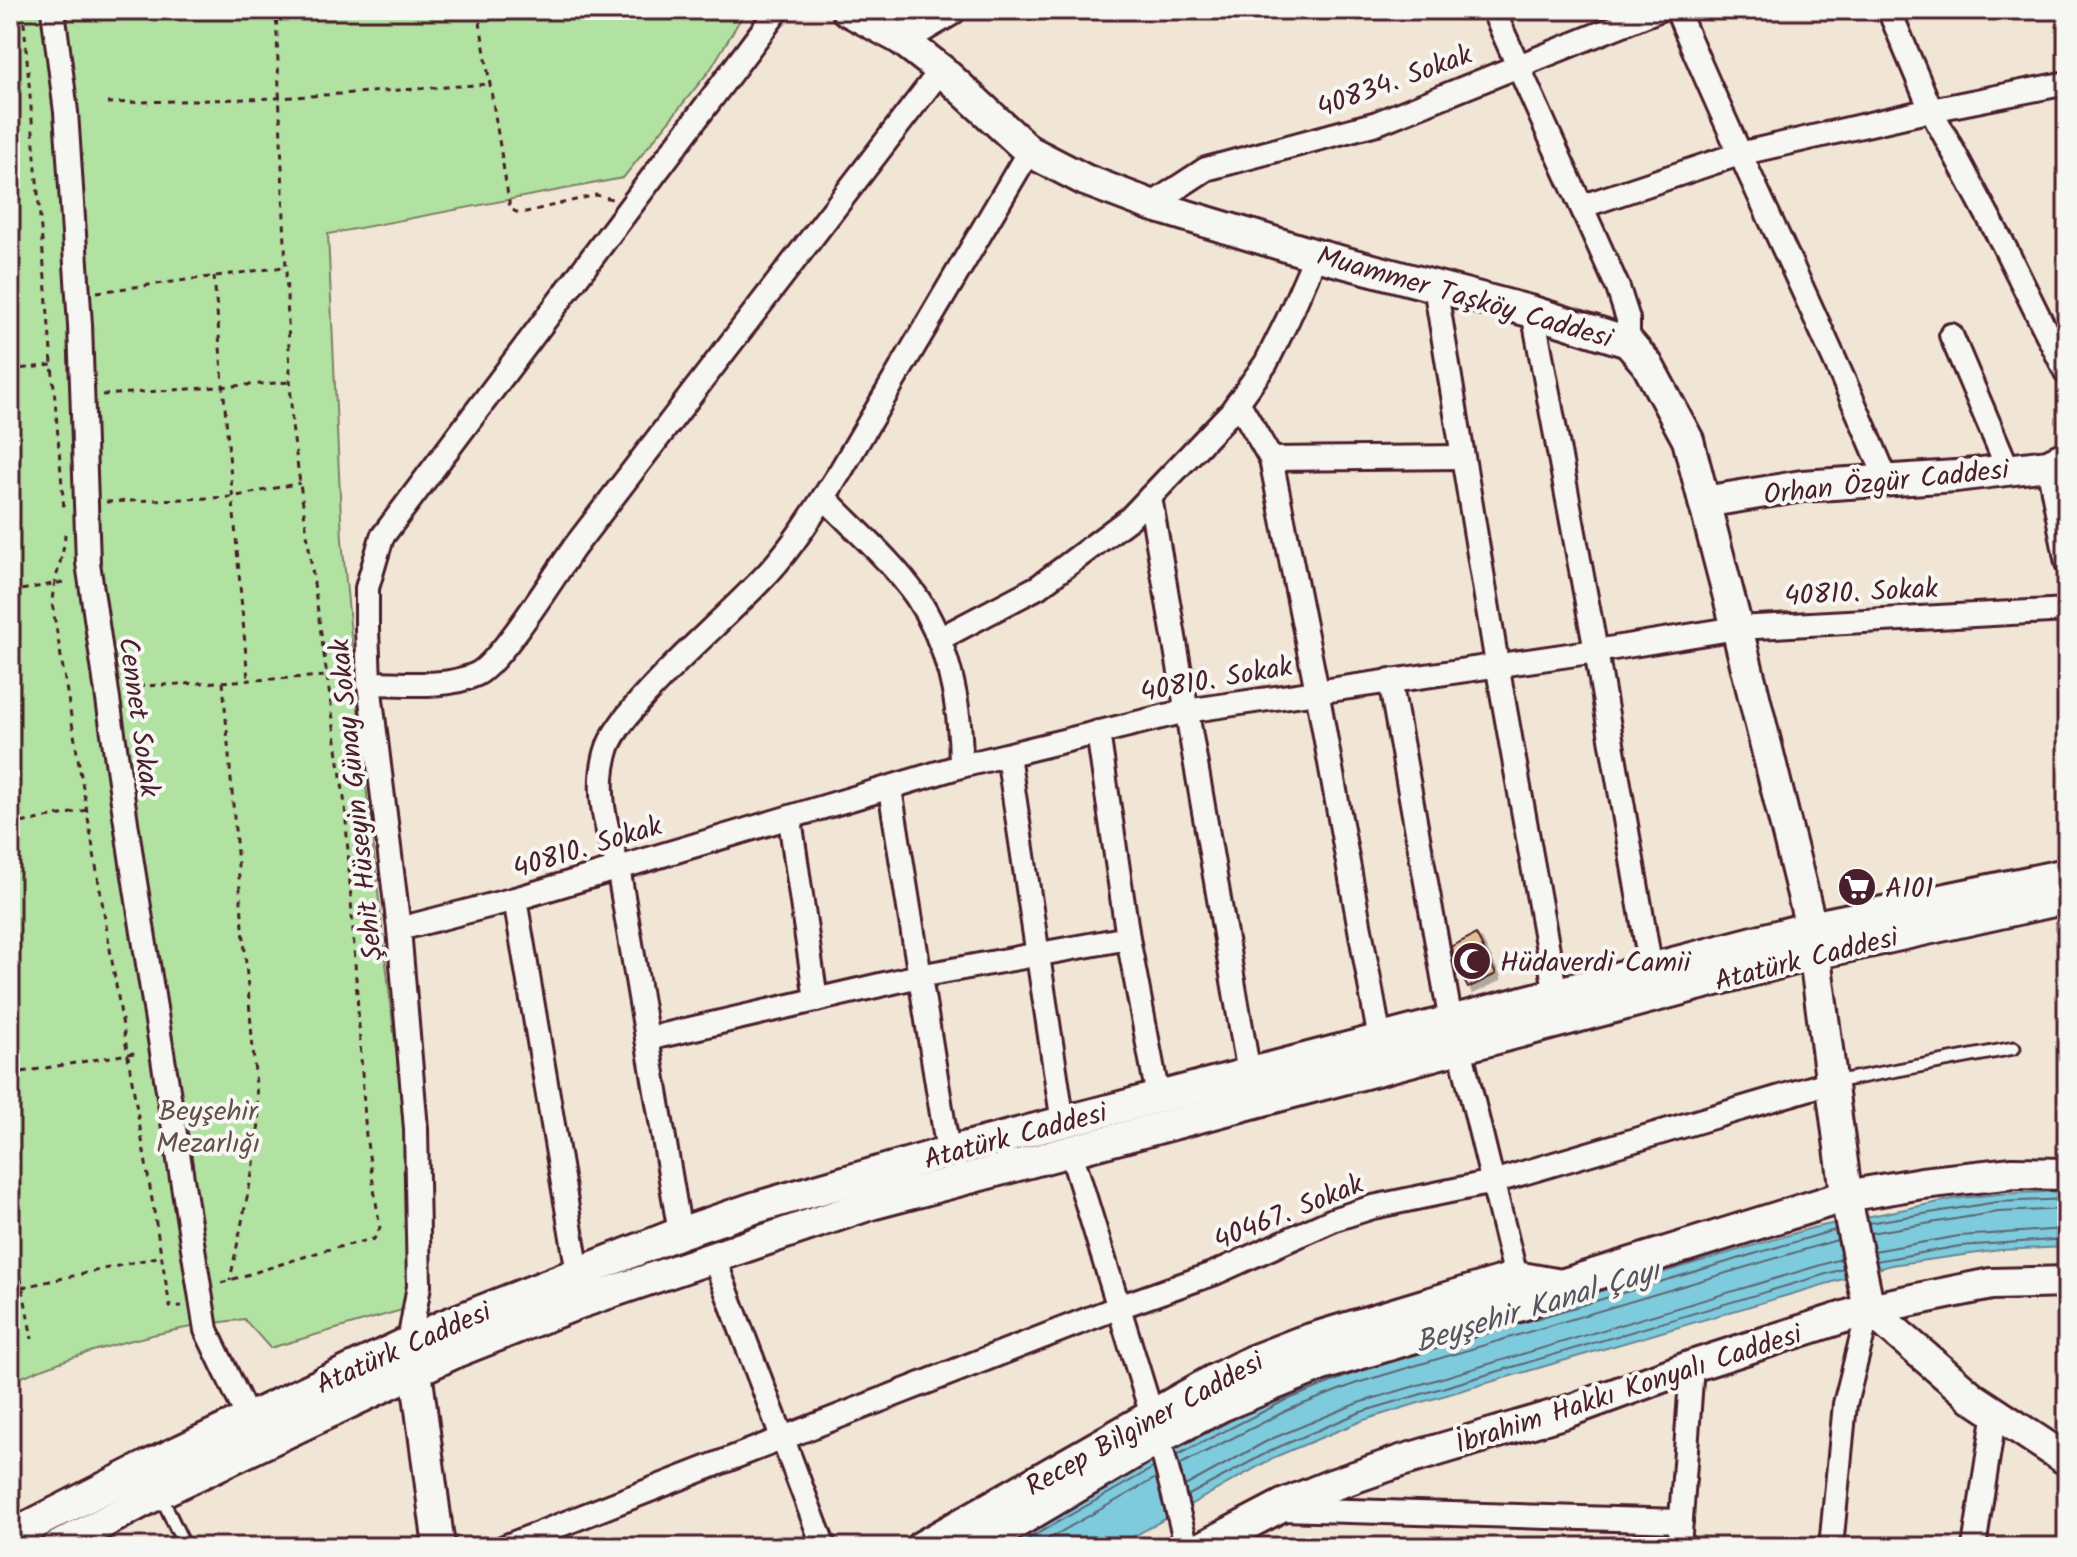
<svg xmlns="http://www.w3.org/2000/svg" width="2077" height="1557" font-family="Kalam,sans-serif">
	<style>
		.green { fill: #b1e2a2; stroke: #7e8066; stroke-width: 2 }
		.water { fill: #7dcbdc; stroke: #698695; stroke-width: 2 }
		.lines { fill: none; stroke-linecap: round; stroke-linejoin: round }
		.shore { stroke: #5e6472; stroke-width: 2 }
		.building { fill: #e4c195; stroke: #4a1f2b; stroke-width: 2; filter: url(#shadow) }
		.lane-casing { stroke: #4a1f2b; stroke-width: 17 }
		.street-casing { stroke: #4a1f2b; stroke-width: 28 }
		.secondary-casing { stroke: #4a1f2b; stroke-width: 36 }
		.path { stroke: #4a1f2b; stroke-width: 3; stroke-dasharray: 6 6; stroke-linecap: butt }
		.lane { stroke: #f6f6f2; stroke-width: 11 }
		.street { stroke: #f6f6f2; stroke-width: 22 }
		.secondary { stroke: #f6f6f2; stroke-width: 30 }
		.labels { text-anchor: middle; stroke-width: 8; stroke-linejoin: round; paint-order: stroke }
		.street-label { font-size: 28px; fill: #4a1f2b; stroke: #f6f6f2 }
		.poi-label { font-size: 28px; fill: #4a1f2b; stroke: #f6f6f2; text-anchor: start }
		.park-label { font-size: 28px; fill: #645049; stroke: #f6f6f2 }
		.water-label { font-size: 30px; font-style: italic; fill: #595360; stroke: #f6f6f2 }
	</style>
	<defs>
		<filter id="shadow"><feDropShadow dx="5" dy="5" stdDeviation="0" flood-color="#0004"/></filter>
	</defs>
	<rect width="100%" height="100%" fill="#f1e6d6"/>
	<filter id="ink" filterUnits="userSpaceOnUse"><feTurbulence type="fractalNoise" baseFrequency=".0125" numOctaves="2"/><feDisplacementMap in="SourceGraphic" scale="16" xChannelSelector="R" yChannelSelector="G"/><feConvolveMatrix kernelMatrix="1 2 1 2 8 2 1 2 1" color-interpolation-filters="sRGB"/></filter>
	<g filter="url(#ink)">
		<path class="green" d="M10 10H746L710 70 623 178 328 234 342 539 362 750 403 1113C414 1168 414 1254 402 1310L270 1348 244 1319C162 1329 85 1349 10 1382Z"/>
		<path class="water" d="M2067 1191V1247L2000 1250 1891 1265 1412 1405 1364 1420 1277 1456 1115 1547H999L1095 1491 1281 1394 1544 1308 1812 1228 1954 1199 1997 1194Z"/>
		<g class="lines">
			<g class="shore">
				<path d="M1868 1223 1997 1202 2067 1199"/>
				<path d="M1870 1233 1998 1212 2067 1209"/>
				<path d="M1874 1251 1959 1236 2067 1229"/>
				<path d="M1876 1261 1960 1246 2067 1239"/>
				<path d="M1400 1359 1835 1230"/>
				<path d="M1177 1455 1284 1401 1357 1372"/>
				<path d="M1179 1465 1288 1410 1357 1383 1837 1240"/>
				<path d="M1185 1486 1269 1440 1358 1403 1841 1259"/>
				<path d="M1187 1496 1274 1449 1361 1412 1843 1269"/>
				<path d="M1014 1547 1153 1468"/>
				<path d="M1034 1547 1156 1478"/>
			</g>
		</g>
		<path class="building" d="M1476 934 1496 974 1468 988 1454 961 1452 946Z"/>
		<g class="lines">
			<defs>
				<g id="lane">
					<path d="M1834 1082 2014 1048"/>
					<path d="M160 1494 185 1547"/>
				</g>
				<g id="street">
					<path d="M53 10 66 112 80 325 88 563 132 863 206 1330 248 1418"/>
					<path d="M1493 10 1618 288 1628 319V342"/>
					<path d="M1677 10C1743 169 1822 322 1887 481"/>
					<path d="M1889 10 1931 110 2003 244 2067 374"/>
					<path d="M1151 205 1206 169 1377 123 1658 10"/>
					<path d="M1583 206 1739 154 1931 110 2067 83"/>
					<path d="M1435 286 1497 664 1556 995"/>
					<path d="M1533 312 1596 651 1651 970"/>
					<path d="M1951 335 2008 469"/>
					<path d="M1238 402 1271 459 1317 691 1380 1040"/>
					<path d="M1271 459 1461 457"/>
					<path d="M2048 465 2067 563"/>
					<path d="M824 497C854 529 891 560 916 596 950 647 961 706 961 766"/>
					<path d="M1150 497 1249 1074"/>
					<path d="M939 639 1038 587 1130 518 1231 412 1266 363 1288 319 1316 255"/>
					<path d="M1390 680 1451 1022"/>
					<path d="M369 683C403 683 445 689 477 674 501 662 557 571 576 545 697 386 819 229 941 70"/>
					<path d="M1098 732 1128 938 1158 1097"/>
					<path d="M1008 755 1063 1123"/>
					<path d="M890 789 948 1152"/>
					<path d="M790 819 816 1000"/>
					<path d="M515 899 578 1273"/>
					<path d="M399 929 515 899 961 766 1186 711 1596 651 1737 628 2067 610"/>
					<path d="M647 1039 919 976 1128 938"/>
					<path d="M1460 1048 1516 1277"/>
					<path d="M1071 1152 1159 1438 1187 1547"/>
					<path d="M680 1233 618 867C606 828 594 788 608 747 614 731 628 715 639 702 679 656 727 617 769 572 796 542 818 506 840 472L1029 151"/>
					<path d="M713 1256 824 1547"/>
					<path d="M411 1351 409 1342 419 1286 416 1129 399 929 369 683 367 629V588L382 537 778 10"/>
					<path d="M1282 1509 1681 1521"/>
					<path d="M504 1547 1119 1307 1215 1273 1335 1219 1373 1207 1493 1182 1831 1082"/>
					<path d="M1679 1547 1692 1366"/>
					<path d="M1831 1547 1845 1404 1869 1309"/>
					<path d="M1974 1547 1995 1411"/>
				</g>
				<g id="secondary">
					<path d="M847 10 901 39 941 70 1029 151 1085 180 1151 205 1316 255 1533 312 1628 342 1647 364 1688 440 1737 628 1811 927 1848 1208 1869 1309 1973 1398 2067 1460"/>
					<path d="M901 39 950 10"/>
					<path d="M1704 502 1802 486 1956 476 2048 465 2067 456"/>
					<path d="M1561 1285 1846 1196 1922 1183 2013 1173 2067 1174"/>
					<path d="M416 1371 439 1547"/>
					<path d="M10 1536 146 1467 443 1326 680 1233 754 1208 948 1152 1811 927 2067 874"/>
					<path d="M57 1547 159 1493 458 1351 579 1303 871 1204 1814 954 2067 898"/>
					<path d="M921 1547 1214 1380 1252 1361 1301 1342 1516 1277 1561 1285 1525 1304 1319 1366 1223 1405 1159 1438 975 1547"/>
					<path d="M1203 1547 1283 1505 1332 1485 1401 1461 1566 1412 1692 1366 1869 1309 1991 1284 2067 1282"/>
				</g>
			</defs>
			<use href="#lane" class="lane-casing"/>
			<use href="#street" class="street-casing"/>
			<use href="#secondary" class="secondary-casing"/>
			<g class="path">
				<path d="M23 10 64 510"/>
				<path d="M478 10 510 208 516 212H526L596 195 612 199"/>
				<path d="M107 103 279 98 490 84"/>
				<path d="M214 276 248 680"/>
				<path d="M97 292 284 267"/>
				<path d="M10 370 52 365"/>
				<path d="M102 395 290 382"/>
				<path d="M106 502 232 497 300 483"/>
				<path d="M65 534C64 558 53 579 52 603L170 1307 182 1306"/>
				<path d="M10 592 69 581"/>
				<path d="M223 682 259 1123 254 1164 230 1280"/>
				<path d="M126 687 327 676 349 679"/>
				<path d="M10 825 87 810"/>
				<path d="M10 1074 140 1052"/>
				<path d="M10 1218 32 1339"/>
				<path d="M221 1283 326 1250 374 1239 380 1228 366 1136 345 805 292 426 276 10"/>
				<path d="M10 1290 162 1256"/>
			</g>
			<use href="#lane" class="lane"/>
			<use href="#street" class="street"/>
			<use href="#secondary" class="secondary"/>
		</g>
	</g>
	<defs>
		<symbol id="supermarket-disc" viewBox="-11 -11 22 22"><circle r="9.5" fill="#4a1f2b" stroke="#f6f6f2"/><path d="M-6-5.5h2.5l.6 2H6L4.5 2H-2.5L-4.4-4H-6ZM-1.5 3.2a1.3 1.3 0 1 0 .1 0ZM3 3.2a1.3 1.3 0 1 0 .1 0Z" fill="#fff"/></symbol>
		<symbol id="mosque-disc" viewBox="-11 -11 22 22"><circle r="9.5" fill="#4a1f2b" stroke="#f6f6f2"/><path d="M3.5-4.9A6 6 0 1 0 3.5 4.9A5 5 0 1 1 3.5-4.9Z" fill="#fff"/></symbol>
	</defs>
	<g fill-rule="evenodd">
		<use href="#supermarket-disc" x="1835" y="865" width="44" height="44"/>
		<use href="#mosque-disc" x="1450" y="939" width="44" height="44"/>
	</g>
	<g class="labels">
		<g class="street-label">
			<text transform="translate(1394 80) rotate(-20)" y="10">40834. Sokak</text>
			<text transform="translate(1465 296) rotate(16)" y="10">Muammer Taşköy Caddesi</text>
			<text transform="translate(1886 481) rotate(-6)" y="10">Orhan Özgür Caddesi</text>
			<text transform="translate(1861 591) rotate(-3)" y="10">40810. Sokak</text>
			<text transform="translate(1216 678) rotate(-10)" y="10">40810. Sokak</text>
			<text transform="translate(140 717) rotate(82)" y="10">Cennet Sokak</text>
			<text transform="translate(355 800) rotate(-96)" y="10">Şehit Hüseyin Günay Sokak</text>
			<text transform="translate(587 846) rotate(-17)" y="10">40810. Sokak</text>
			<text transform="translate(1806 958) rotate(-14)" y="10">Atatürk Caddesi</text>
			<text transform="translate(1015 1135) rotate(-15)" y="10">Atatürk Caddesi</text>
			<text transform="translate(1288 1211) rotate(-22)" y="10">40467. Sokak</text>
			<text transform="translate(403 1347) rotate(-24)" y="10">Atatürk Caddesi</text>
			<text transform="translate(1628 1388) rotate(-18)" y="10">İbrahim Hakkı Konyalı Caddesi</text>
			<text transform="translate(1144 1423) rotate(-29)" y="10">Recep Bilginer Caddesi</text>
		</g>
		<g class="poi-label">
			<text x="1885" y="897">A101</text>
			<text x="1500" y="971">Hüdaverdi Camii</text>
		</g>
		<g class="park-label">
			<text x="208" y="1120">Beyşehir<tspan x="208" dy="32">Mezarlığı</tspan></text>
		</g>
		<g class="water-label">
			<text transform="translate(1537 1306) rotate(-17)" y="10">Beyşehir Kanal Çayı</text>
		</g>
	</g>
	<rect width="2077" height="1557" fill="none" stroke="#f6f6f2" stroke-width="40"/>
	<rect x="20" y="20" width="2037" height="1517" fill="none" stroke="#4a1f2b" stroke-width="3" filter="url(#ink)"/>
</svg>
